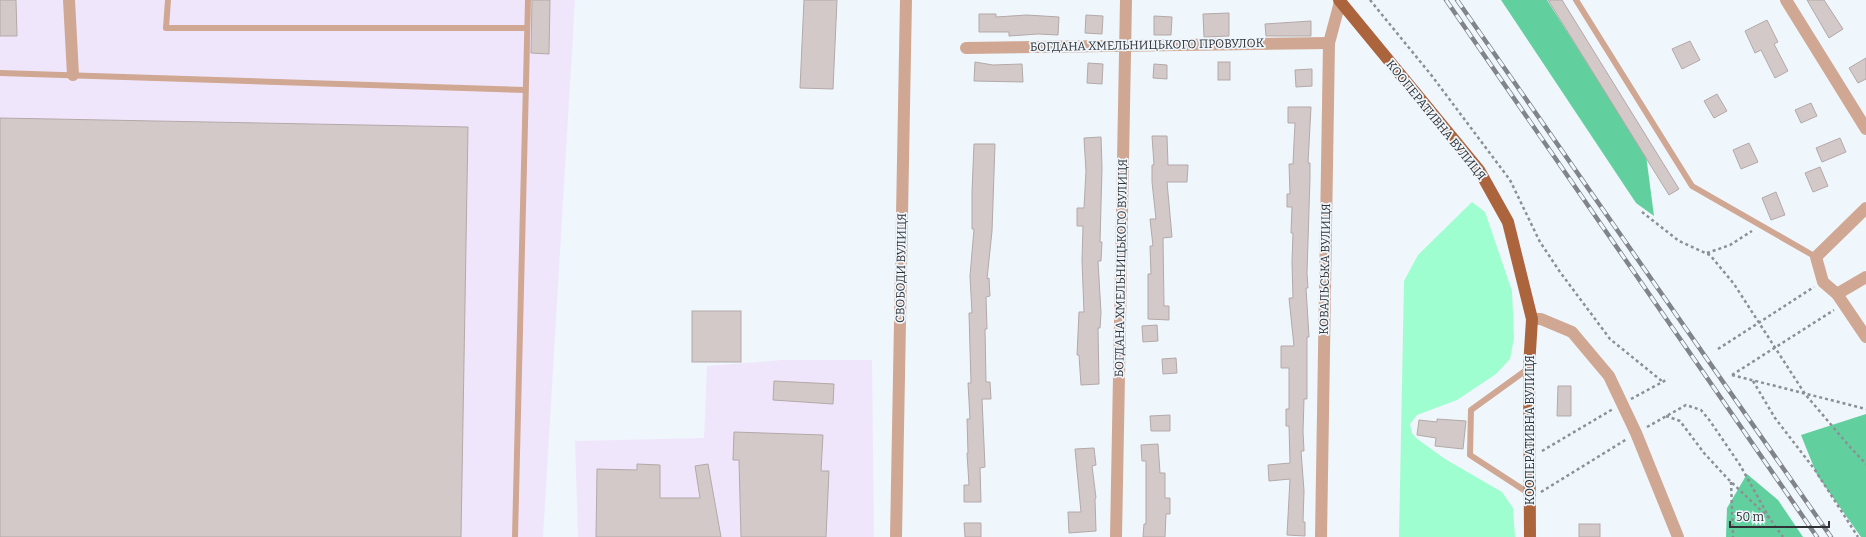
<svg xmlns="http://www.w3.org/2000/svg" width="1866" height="537" font-family="Bitter,serif">
	<style>
		.industrial { fill: #f0e6fb }
		.green { fill: #9ffecf }
		.forest { fill: #62d09e }
		.building { fill: #d3c9c8; stroke: #b3a9a8 }
		.lines { fill: none; stroke-linecap: round; stroke-linejoin: round }
		.path { stroke: #8c9095; stroke-width: 2.5; stroke-dasharray: 3 3; stroke-linecap: butt }
		.lane { stroke: #d0a793; stroke-width: 6 }
		.street { stroke: #d0a793; stroke-width: 12 }
		.primary { stroke: #ac643d; stroke-width: 12 }
		.rail-casing { stroke: #81858a; stroke-width: 4.5 }
		.rail { stroke: #eff6fc; stroke-width: 3; stroke-dasharray: 9; stroke-linecap: butt }
		.labels { text-anchor: middle; stroke-width: 3.5; stroke-linejoin: round; paint-order: stroke }
		.street-label { font-size: 12px; fill: #2f3134; stroke: #eff6fc }
	</style>
	<rect width="100%" height="100%" fill="#eff6fc"/>
	<g class="industrial">
		<path d="M0 0H575L543 537H0Z"/>
		<path d="M781 360H872L874 537H578L575 441 704 438 707 366Z"/>
	</g>
	<path class="green" d="M1472 202 1485 212 1512 291 1514 338 1510 359 1496 374 1457 400 1417 415 1410 424 1412 433 1416 438 1445 459 1502 492 1513 508 1515 537H1399L1404 281 1418 255Z"/>
	<g class="forest">
		<path d="M1501 0H1547L1646 155 1654 216 1636 203Z"/>
		<path d="M1866 414V537H1861L1817 475 1801 435Z"/>
		<path d="M1747 474 1778 500 1803 537H1726L1727 508Z"/>
	</g>
	<g class="building">
		<path d="M0 0H16L17 36H0Z"/>
		<path d="M532 0H550L549 54 531 53Z"/>
		<path d="M804 0H837L833 89 800 88Z"/>
		<path d="M1548 0H1562L1679 189 1669 195Z"/>
		<path d="M1807 0H1824L1843 29 1829 38Z"/>
		<path d="M1229 13V36L1204 37 1203 14Z"/>
		<path d="M979 14H996V17L1027 15 1059 17 1058 35 1038 34 1009 36V32H979Z"/>
		<path d="M1086 15 1103 16 1102 34 1085 33Z"/>
		<path d="M1154 16 1172 17 1171 35H1154Z"/>
		<path d="M1767 20 1778 42 1774 44 1788 71 1775 78 1761 50 1755 53 1745 31Z"/>
		<path d="M1311 21V36H1266L1265 24Z"/>
		<path d="M1690 41 1700 60 1682 69 1672 49Z"/>
		<path d="M1866 58V79L1858 83 1849 68Z"/>
		<path d="M975 62 993 65 1022 64 1023 82 974 81Z"/>
		<rect x="1218" y="62" width="12" height="18"/>
		<path d="M1088 63 1103 64 1102 84 1087 83Z"/>
		<path d="M1154 64 1167 65V79L1153 78Z"/>
		<path d="M1312 69V86L1296 87 1295 70Z"/>
		<path d="M1717 94 1727 111 1714 118 1704 101Z"/>
		<path d="M1811 103 1817 116 1801 123 1795 110Z"/>
		<path d="M1288 107H1311L1308 163H1310V178L1307 273 1308 288H1306L1309 337H1307V399H1304L1303 432 1304 451H1301L1304 491 1303 522H1305V536L1287 535 1290 479 1269 481 1268 465 1290 463 1289 426H1286V409H1289V368H1281V346H1294L1289 298H1293L1292 262 1293 233H1291L1292 207H1287V194H1290L1289 164H1293L1295 123H1288Z"/>
		<path d="M0 118 468 127 461 537H0Z"/>
		<path d="M1152 136H1167L1168 165H1188L1187 182H1167L1172 237 1163 238 1164 306H1169V320L1148 319V274H1151L1150 246H1153L1150 219H1156L1152 182V165H1154Z"/>
		<path d="M1101 137 1102 168 1100 242H1102L1101 261H1098L1101 313 1100 328H1098L1099 384 1081 385 1079 355H1077L1079 312H1084L1082 261 1083 226H1077V208H1084L1086 171 1084 138Z"/>
		<path d="M1840 138 1846 152 1822 162 1816 148Z"/>
		<path d="M1749 143 1758 162 1741 169 1733 150Z"/>
		<path d="M974 144H995L992 231 987 279 989 278 990 296 986 297 987 329H985L986 382H990L991 399H982L985 467 980 468 981 502H964V485H969L967 453H968L967 419H970L968 383H971L969 313H972L970 276 974 229H972V192Z"/>
		<path d="M1820 167 1828 186 1813 192 1805 173Z"/>
		<path d="M1776 192 1785 215 1771 220 1762 198Z"/>
		<rect x="692" y="311" width="49" height="51"/>
		<path d="M1157 325 1158 341 1143 342 1142 326Z"/>
		<path d="M1176 358 1177 373 1163 374 1162 359Z"/>
		<path d="M774 381 834 384 833 404 773 400Z"/>
		<path d="M1558 386H1571V416H1557Z"/>
		<path d="M1170 415V431H1151L1150 416Z"/>
		<path d="M1437 419 1466 421 1463 449 1435 446 1436 438 1417 435 1419 420 1437 422Z"/>
		<path d="M734 432 823 435 821 471H829L826 537H741L739 460H733Z"/>
		<path d="M1158 444 1160 473H1165V498H1170V514H1166L1165 537H1143L1144 524H1146V461H1142L1141 445Z"/>
		<path d="M1094 448 1096 465 1092 466 1096 498 1095 499 1096 531 1069 533 1068 512H1081L1075 449Z"/>
		<path d="M637 464 660 465V498H700L695 466 708 464 721 537H596L597 469 637 470Z"/>
		<path d="M964 523H981V537H965Z"/>
		<rect x="1579" y="524" width="21" height="13"/>
	</g>
	<g class="lines">
		<g class="path">
			<path d="M1370 0 1432 76 1510 180 1540 242 1560 272 1610 339 1663 382"/>
			<path d="M1642 212 1679 241 1710 255 1734 284 1805 394 1850 447 1866 464"/>
			<path d="M1707 253 1730 245 1752 231"/>
			<path d="M1718 349 1814 287"/>
			<path d="M1732 375 1866 409"/>
			<path d="M1732 375 1834 310"/>
			<path d="M1753 381 1775 418 1815 470 1858 537"/>
			<path d="M1631 399 1668 379"/>
			<path d="M1666 416 1680 421 1704 453 1727 478 1770 519 1783 537"/>
			<path d="M1647 427 1686 405 1701 410 1710 421 1740 465 1770 519"/>
			<path d="M1542 451 1613 409"/>
			<path d="M1731 482 1733 537"/>
			<path d="M1541 492 1627 439"/>
		</g>
		<g class="lane">
			<path d="M168 0 166 28H527"/>
			<path d="M1576 0 1692 186 1816 257"/>
			<path d="M0 73 525 90"/>
			<path d="M1529 368 1471 410 1470 455 1530 494"/>
			<path d="M515 537 528 0"/>
		</g>
		<g class="street">
			<path d="M69 0 73 75"/>
			<path d="M1786 0 1866 129"/>
			<path d="M966 48 1329 43"/>
			<path d="M1866 277 1837 294 1866 337"/>
			<path d="M1837 294 1823 282 1816 257 1866 208"/>
			<path d="M1532 319H1541L1572 332 1609 376 1636 433 1678 537"/>
			<path d="M896 537 906 0"/>
			<path d="M1116 537 1126 0"/>
			<path d="M1321 537 1329 43 1340 2"/>
		</g>
		<path class="primary" d="M1339 0 1479 170 1508 222 1532 319 1529 367 1530 537"/>
		<defs>
			<g id="rail">
				<path d="M1446 0 1817 537"/>
				<path d="M1457 0 1831 537"/>
			</g>
		</defs>
		<use href="#rail" class="rail-casing"/>
		<use href="#rail" class="rail"/>
	</g>
	<g class="labels">
		<g class="street-label">
			<text transform="translate(1147 45) rotate(-1)" y="4">БОГДАНА ХМЕЛЬНИЦЬКОГО ПРОВУЛОК</text>
			<text transform="translate(1436 120) rotate(51)" y="4">КООПЕРАТИВНА ВУЛИЦЯ</text>
			<text transform="translate(901 268) rotate(-89)" y="4">СВОБОДИ ВУЛИЦЯ</text>
			<text transform="translate(1121 268) rotate(-89)" y="4">БОГДАНА ХМЕЛЬНИЦЬКОГО ВУЛИЦЯ</text>
			<text transform="translate(1325 269) rotate(-89)" y="4">КОВАЛЬСЬКА ВУЛИЦЯ</text>
			<text transform="translate(1530 430) rotate(-90)" y="4">КООПЕРАТИВНА ВУЛИЦЯ</text>
		</g>
	</g>
	<path d="M1730 521v6h99v-6" fill="none" stroke="#2f3134" stroke-width="2"/>
	<text x="1736" y="521" font-size="12" fill="#2f3134" stroke="#eff6fc" stroke-width="3" paint-order="stroke">50 m</text>
</svg>
